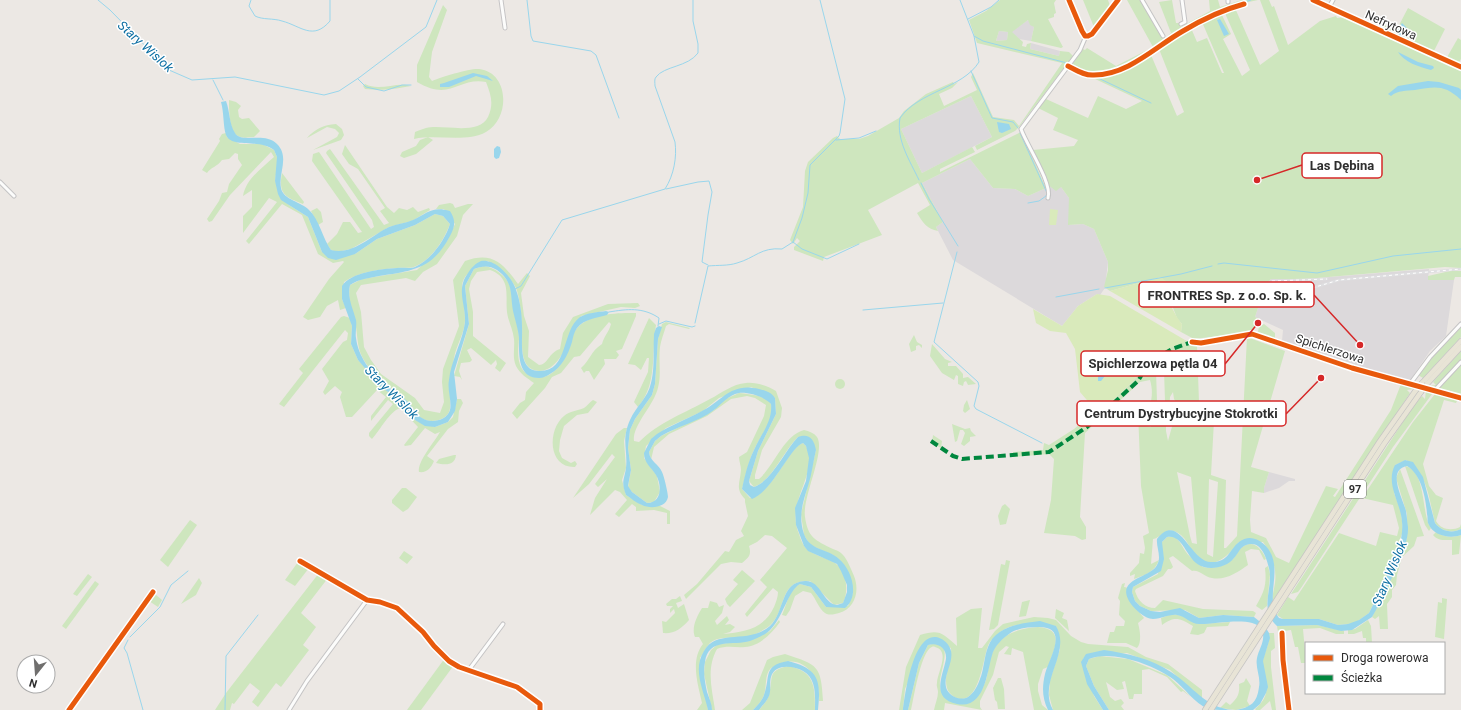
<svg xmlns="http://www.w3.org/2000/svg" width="1461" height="710" font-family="Roboto,sans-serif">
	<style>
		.industrial { fill: #dcd9db }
		.green { fill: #cee6be; fill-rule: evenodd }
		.pitch { fill: #d9eabb }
		.water { fill: #99d6ec }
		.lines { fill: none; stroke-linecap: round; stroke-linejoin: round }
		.stream { stroke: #99d6ec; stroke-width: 1 }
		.minor-casing { stroke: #c5c4c5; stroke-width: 5 }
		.tertiary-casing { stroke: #c5c4c5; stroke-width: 5.5 }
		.primary-casing { stroke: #c6c5c4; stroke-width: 6 }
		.minor { stroke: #fcfcfb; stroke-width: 3 }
		.tertiary { stroke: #fcfcfb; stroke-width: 3.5 }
		.primary { stroke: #e8e4d6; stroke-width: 4.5 }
		.rail-casing { stroke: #dfdfe1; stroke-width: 2.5 }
		.rail { stroke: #fff; stroke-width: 1; stroke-dasharray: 3; stroke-linecap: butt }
		.primary-bridge-casing { stroke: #c6c5c4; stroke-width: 6; stroke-linecap: butt }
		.primary-bridge { stroke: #e8e4d6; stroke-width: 4.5 }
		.quiet { stroke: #00873e; stroke-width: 4; stroke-dasharray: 8 4; stroke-linecap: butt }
		.cycleway-casing { stroke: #fff; stroke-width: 8 }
		.cycleway { stroke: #e8590c; stroke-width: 5 }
		.labels { text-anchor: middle; stroke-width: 3; stroke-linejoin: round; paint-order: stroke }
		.shield { fill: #fff; stroke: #6d6d6d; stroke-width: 1 }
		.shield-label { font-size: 11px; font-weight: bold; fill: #2e2e2e }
		.street-label { font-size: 12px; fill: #2e2e2e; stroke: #fff }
		.water-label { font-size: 13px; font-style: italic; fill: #0d6fa3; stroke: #fff }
		.leader { fill: none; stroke: #d62828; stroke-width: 1.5 }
		.callout-dot { fill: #d62828; stroke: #fff; stroke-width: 1.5 }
		.callout { fill: #fff; stroke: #d62828; stroke-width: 1.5 }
		.callout-label { font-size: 13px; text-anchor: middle; font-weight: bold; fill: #2e2e2e }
	</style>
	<rect width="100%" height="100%" fill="#ece8e4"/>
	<g class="industrial">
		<path d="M1028 20 1034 27 1031 41 1019 39 1011 32Z"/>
		<path d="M999 31 1008 32 1007 40 996 41Z"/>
		<path d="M1031 43 1060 51 1059 56 1030 49Z"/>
		<path d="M971 96 992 137 922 173 901 129Z"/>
		<path d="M970 159 993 188 1015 189 1028 196 1046 188 1049 184 1061 187 1069 198V225L1083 224 1094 229 1108 262 1105 288 1100 295 1097 294 1078 306 1062 326 953 260 936 227 943 222 922 183Z"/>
		<path d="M1429 269 1428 280H1454L1446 336 1430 351 1409 382 1282 341 1283 330 1255 317 1266 284 1271 279H1305Z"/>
		<path d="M1269 472 1295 479V481H1289L1279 488 1264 493V488Z"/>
	</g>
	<g class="green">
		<path d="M1000 0H1056L1054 3 1056 13 1054 14V17L1048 19 1063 47 1061 48 1031 41 1034 27 1030 25 1028 20 1012 32 1023 42 1022 46 1026 47 1027 44 1031 43 1030 49 1059 56 1060 51 1069 52 1073 56 1019 127 1015 131 977 150 975 146 992 137 971 96 901 129 922 173 972 147 975 152 940 169V172L1021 132 1046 188 1028 196 1015 189 993 188 970 159 922 183 943 222 936 227 938 231C927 229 923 223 917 213L930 205 918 183 868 210 882 235 824 257 823 261 794 250V247L800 241 797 238 793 244 790 240 803 207 805 171 808 162 833 138 837 136 840 139H859L868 136 899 118 904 111 926 94 953 82 954 84 958 82 952 88 939 94 944 106 977 90 971 77 973 73 993 117 1014 120 1019 126 1062 63 977 43 969 20 986 11ZM999 31 1008 32 1007 40 996 41Z"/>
		<path d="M1083 0H1108L1110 6 1094 27Z"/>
		<path d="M1127 0H1141L1164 39 1171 33 1159 2 1172 0 1176 23H1179L1181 27 1210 11 1209 0H1218L1220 7 1242 0H1258C1236 4 1215 11 1195 23 1166 41 1128 75 1092 74 1085 74 1078 69 1072 67V64L1083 49 1085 50 1087 48 1116 66 1153 47Z"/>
		<path d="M1260 0H1269L1272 7 1274 6 1288 45 1320 21 1336 16 1337 18 1344 17 1461 70V268L1445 267 1305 279H1271L1266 284 1255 317 1260 319 1252 332 1194 339 1181 332 1182 324 1177 318 1161 277 1110 291 1104 287 1108 270V262L1094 229 1083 224 1068 225 1069 198 1061 187 1056 191 1047 184 1033 151V150L1074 146 1078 140 1053 130 1058 118 1038 108 1046 99 1088 118 1098 96 1126 109 1142 101 1093 78 1117 72 1151 55 1177 116 1184 112 1159 49 1191 28 1197 42 1207 38 1222 73H1224L1202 22 1221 13 1231 34 1223 39 1242 76 1250 70 1224 11 1235 8 1260 65 1279 51Z"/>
		<path d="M443 5 447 10 432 52 429 77 432 81C441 77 471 68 479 69 509 72 511 118 486 132 466 143 437 134 414 139L415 132C418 131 422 129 426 128 443 124 479 136 488 117 494 104 491 95 486 82 458 77 451 102 417 82V65Z"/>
		<path d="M1408 8 1445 29 1433 53 1378 28 1381 23 1396 31Z"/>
		<path d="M1458 38 1461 40V59L1458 64 1446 59Z"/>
		<path d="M365 84C380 92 397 81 411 86 394 89 382 91 365 89L363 86Z"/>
		<path d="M229 100 236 102 241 106 238 110 239 117 242 119 249 118 260 131 254 137C249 137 243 139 238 136 229 132 229 109 229 100Z"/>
		<path d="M336 124 342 129 344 135 341 140 313 150 337 137 339 133 335 129 327 127 307 138C315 129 323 125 336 124Z"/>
		<path d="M226 133 227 137 240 144H262L274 150 277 157V168L275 181 289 205 308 217 322 252 355 254 377 239 415 225 435 214 443 216 450 224C444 240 432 259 416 266 410 269 403 267 397 268 380 269 358 272 344 282L342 299 346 308 340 310 338 300 327 306 320 317 308 320 303 317 329 279 344 262 343 261 333 263 318 254 302 215 282 204 249 244 246 241 277 202 269 198 243 233V216L252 207V190L243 196C246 179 261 169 274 157L271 152 230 195 212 221 209 222 207 219 219 201 222 193 227 192 229 184 242 165 238 159V154L235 153 229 159 222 160C217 167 211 167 207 173L202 170 220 141 219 139 222 134Z"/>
		<path d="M428 137 433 140 416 154 404 158 400 156 402 152 416 146 420 140Z"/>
		<path d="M345 145 387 207 394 213 399 208 407 210 413 207 418 212 429 208 430 210 412 221 389 227 351 249 337 252 331 250 327 244 337 234 343 222H350L358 233 362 232 312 161 313 154 319 152 371 229 374 227 372 220 326 153 327 151 330 149 384 225 389 223 380 211 385 208 358 169 349 164 342 154Z"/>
		<path d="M282 173 304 202 303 204C285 197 278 194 282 173Z"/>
		<path d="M450 203 453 204 455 208 468 204H473L463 215 457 236 437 264 423 272 415 281 406 278 361 285 356 293 361 312 364 347 371 360 381 374 415 398 424 410 440 413 444 402 442 382 443 369 459 326 453 280 465 261C492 251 503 263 518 284L527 273 530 276 521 293 524 316 529 331 528 357 539 365C548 365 548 353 560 349L563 333 573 317 608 304 638 303 640 306 635 308 621 307 581 316C573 333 560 372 539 371 517 370 523 339 522 325 521 314 520 298 516 288 510 276 498 269 488 261 450 279 465 287 465 320 465 333 456 345 454 358 452 370 450 384 450 397 450 402 451 407 449 412 445 421 430 423 423 419 416 415 412 406 406 401 392 388 375 379 365 362 357 349 358 340 356 327 353 313 347 300 350 285L362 279 417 270 447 241 455 224 444 209H436L439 205Z"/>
		<path d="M317 208 321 212 323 222 318 225 311 211Z"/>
		<path d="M484 266C497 268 511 279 512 294 513 300 512 306 514 312 516 321 519 329 519 339 518 349 516 365 526 373 533 378 541 379 549 375 574 359 566 336 580 325 595 313 618 313 636 313V316L622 349 616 351 619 355 616 359H604L605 364 594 380 589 371H586L584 373 581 368C591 359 590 352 602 344 604 336 609 332 611 324L609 322 580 356 574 357 561 373 552 377 545 388 517 419 512 413 520 403 525 400 526 392 534 383C527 378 520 374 516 366 512 357 515 348 514 339 513 329 508 321 507 312 505 296 512 278 490 270L477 272 471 281 469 289 473 312V336L506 363 500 372 495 368 497 364 496 360 491 365 471 348 467 350 472 360 470 362 461 363 459 371 462 380 460 377 454 376 469 324 465 286 474 269Z"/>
		<path d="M1450 271H1461V277H1455L1454 280H1428V276Z"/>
		<path d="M344 316 350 318 352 326 351 344 358 360 390 394 401 401 415 420 435 427 448 422 453 417 457 399H461L463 403 459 411 458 422 448 429 427 456 434 461C431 468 427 473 419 472 417 462 435 441 440 432L435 434 425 428 411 445 405 446 404 445 418 427 400 408C389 412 381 429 372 439L369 436V433L393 404 388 400 371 421V416L386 397 377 390 352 417H346L340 397 342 392 335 386 325 395 323 392 329 381 322 369 343 342 347 340 348 333 345 330 284 407 279 404 303 373 299 369 341 317Z"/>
		<path d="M649 318 656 325C651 354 658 383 638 407L634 402 648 372 649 358H647L641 370 635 365 628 364Z"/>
		<path d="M666 322 690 328 689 329 669 324 666 326C664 333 661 340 660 347 658 365 663 379 655 396 650 408 632 428 634 441L639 442C659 422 685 413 710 399 722 393 732 384 746 383 756 382 768 386 776 391L782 408 781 417 762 450 755 475V479H759C775 465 783 436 804 430 809 431 814 433 817 437 826 451 802 497 805 517 808 538 815 540 833 549 836 550 841 552 843 555 847 559 852 571 854 576 860 591 855 609 839 613 835 614 829 616 825 613 819 609 816 599 811 593L803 591 795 596 790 610 786 616 782 615C787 604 789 589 800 584L811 587 826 607 848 606 853 593 833 555 810 545 804 535 801 514 816 450 798 437C784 450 772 481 754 487L749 481 758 451 776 414 775 398 751 387 719 398 703 411 666 428 646 446 644 458 657 476 660 492 654 502 647 503 632 492 628 487 631 470 628 448 630 430 635 419 652 395 655 384 658 339 662 324Z"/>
		<path d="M1264 324 1275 333V339L1261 336 1258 332 1259 326Z"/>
		<path d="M1461 327V337L1423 378 1418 375 1438 350Z"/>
		<path d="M914 335 917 342 922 345V348L919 345 916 346V350L911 352 909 344Z"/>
		<path d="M1247 337 1285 351 1251 467 1269 472 1264 488V493L1252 491 1250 520 1251 532 1266 538 1276 557 1289 563 1326 486 1338 489 1333 496 1335 497 1391 410 1401 384 1414 387 1413 389 1407 390 1410 393 1272 602C1272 596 1274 590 1275 583 1277 568 1272 555 1263 542H1239C1229 555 1212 573 1196 556 1189 548 1186 535 1174 531 1164 528 1161 538 1153 539L1151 564 1159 560C1155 572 1145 575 1134 579L1135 574 1130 576V573L1139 563 1140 553 1144 554 1145 548 1143 536 1149 533 1141 486 1138 412 1144 408 1145 426 1151 427C1151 421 1149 413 1150 407 1152 397 1153 390 1150 380L1140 382 1085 433 1080 517 1086 527V539L1082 540 1075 536 1044 533 1051 500 1054 459 1049 454 1013 457V452L1043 450 1044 443 1049 445 1074 429 1096 410 1098 413C1108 404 1119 395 1129 385 1147 367 1155 351 1182 343L1185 340 1197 346 1199 402 1215 403 1211 475 1226 480 1224 548H1226L1237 536ZM1156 370H1164L1165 401H1157ZM1173 392 1174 399 1178 405 1168 441 1166 431V411L1169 414 1170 397ZM1177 472 1191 477 1197 544 1192 543 1190 536ZM1209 479 1218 482 1213 557 1207 554Z"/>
		<path d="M932 344 945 359 952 362 948 363V366H956L963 374V378L968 377 976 384 968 385 966 381 964 382 963 386 958 384V376L956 375 954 380 942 373 930 356Z"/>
		<path d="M1461 351V360L1434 388 1429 386 1436 385 1433 382Z"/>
		<path d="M1461 363V395L1437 389Z"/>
		<circle cx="840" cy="384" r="5"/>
		<path d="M1426 390 1431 391 1432 394 1393 447 1301 588 1298 592 1291 594 1412 408 1422 396 1425 399Z"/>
		<path d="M739 393C747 394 767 395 771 404 777 418 759 437 754 450 748 462 746 476 742 489L750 498C776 490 788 447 803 443L806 446C820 473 785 501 799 534 801 540 803 546 808 550 816 556 827 558 835 563 847 571 849 591 843 603L834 605 810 581C777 579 788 612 768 627 763 630 755 635 749 637 737 640 721 634 710 643 706 647 703 654 700 658L708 710H697L702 703C698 685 690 660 703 644L699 637H695C691 628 697 616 702 608H708L710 601 717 603 719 607 724 605 722 613 715 621 717 625 727 616 729 620 725 625 730 624 735 627 730 632 723 634C744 632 764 629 774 607 776 602 778 597 778 592L773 588 747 617 745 614 767 587 760 580 787 548 772 536 765 535 757 542 749 546C752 555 748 558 742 563L731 562 721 564 686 599 684 595 697 584 725 551 729 552 736 540 744 536 741 531 748 516 745 502V499C735 489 740 483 741 470 741 466 739 461 739 457L747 452 764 416 766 405 755 398 747 396 731 399 707 416 669 434 654 447 651 460 649 452 655 441 661 436 714 410 723 400Z"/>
		<path d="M1435 394 1458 399 1456 403 1444 400 1423 464 1429 486 1436 495 1443 498 1436 521C1441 530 1452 531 1460 527L1461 524V529C1452 534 1441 531 1435 523 1429 499 1428 474 1406 460L1395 465 1394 493 1401 511 1403 531 1388 574 1369 613 1355 623 1348 624 1338 625 1319 619H1283L1277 615 1288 597 1294 601 1339 533 1376 546 1380 532 1397 536 1399 528 1393 505 1362 498 1413 422Z"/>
		<path d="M593 400 597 402 588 413 577 415 564 426 560 440 559 451 562 458 571 463 575 461 577 464 575 467C548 468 547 430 564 416 570 411 577 411 584 408 587 406 590 402 593 400Z"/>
		<path d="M967 400 970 409 965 413 963 411 964 405Z"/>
		<path d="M952 424 965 429 970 428 971 431 976 436 970 437V441L964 446 961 444 965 433 963 430H960L957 441 955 442Z"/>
		<path d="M624 428H627L624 441 626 468 622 480 626 495 642 505 660 506 670 511V524H667V513L654 510 636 511V507L632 504 619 517 615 514 627 500 620 492 615 490 590 515 595 498 607 479 598 487 595 484 615 457 612 454 589 484 573 498 616 434Z"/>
		<path d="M933 435 942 441 941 448 932 443Z"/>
		<path d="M454 455H456C455 466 445 465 436 463L439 459Z"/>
		<path d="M1405 466C1427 470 1421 516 1431 528L1429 531 1425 525Z"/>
		<path d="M1400 469 1424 536 1417 537 1414 546 1402 557 1397 575 1396 585 1392 590V597L1387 604 1388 629H1380L1379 616 1375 619 1372 617 1392 576 1407 538V514L1396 478Z"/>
		<path d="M402 488H406L417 497 408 509 403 512 392 503V500Z"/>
		<path d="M1005 504 1010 509 1006 524 1000 525 998 516 1002 506Z"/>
		<path d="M190 520 197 525 168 567 160 560Z"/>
		<path d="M1436 532C1444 537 1452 538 1461 535L1459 554 1452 555V540C1444 540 1438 541 1433 535Z"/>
		<path d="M1167 537C1179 535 1180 544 1186 552 1190 558 1198 563 1203 567 1213 569 1222 567 1230 561 1234 559 1236 555 1238 551 1250 537 1261 546 1266 559L1264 560 1259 550 1251 549 1245 552 1248 565C1238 572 1225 581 1212 578 1204 577 1199 569 1192 571L1173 556 1169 558 1173 567 1171 569H1168L1163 576 1136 589 1135 591C1138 601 1145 608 1155 608L1163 600 1203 609 1253 611 1256 613 1254 617 1223 615 1199 618 1185 610 1151 611 1140 606 1135 601 1132 592 1133 587 1158 574 1162 542Z"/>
		<path d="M404 551 413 557 407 564 399 558Z"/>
		<path d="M1006 560 1010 561 998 625 994 629 989 630 1001 564 1005 565Z"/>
		<path d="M298 562 309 568 295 586 285 580Z"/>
		<path d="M1268 566 1270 574 1267 606 1262 610 1256 606C1264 592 1267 585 1265 568Z"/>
		<path d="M742 570 755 581 730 607 727 604 725 599 738 584 733 580Z"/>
		<path d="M319 573 328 578 301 613 316 627 303 645 309 650 281 687 276 683 258 707 252 702 260 691 250 683 234 704 232 703 230 710H215L226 693Z"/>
		<path d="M88 574 92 577 77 596 73 594Z"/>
		<path d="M199 578 202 583 196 595 181 604Z"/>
		<path d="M95 581 99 584 66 629 62 626Z"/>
		<path d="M1125 583 1124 587 1129 588V600L1144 618 1138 623C1140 630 1142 643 1137 648L1126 643H1107L1110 632H1114L1116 626H1124L1125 621 1119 615 1120 601 1118 598 1122 584Z"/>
		<path d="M155 594 162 600 158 607 149 601Z"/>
		<path d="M680 596 682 601 676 603 678 608 684 604 689 620C681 629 674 634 663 633L662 621 666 622 675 613 674 609 670 613V609L673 606H667L666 604 672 599H676Z"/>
		<path d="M1442 598 1447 599 1444 639 1435 637 1438 602 1442 603Z"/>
		<path d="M1030 600 1026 616 1019 617 1022 602Z"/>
		<path d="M982 608 978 648H982L995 631 1003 624 1034 617 1048 618 1056 620 1071 636 1081 642 1088 644 1128 647 1146 657 1168 664 1202 690V699L1170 670 1127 653 1083 658 1094 696 1103 710H1053L1049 695 1050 680 1060 649 1056 626C1036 625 1017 620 1000 632 996 636 990 640 988 646 983 658 979 710 954 697 951 694 948 692 947 688 943 675 952 662 951 648L927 640 905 689 903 710H899L906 667 920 635C940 629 942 633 957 646L956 618 971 609Z"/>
		<path d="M1056 609 1064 613 1062 618 1067 620 1069 631 1055 618Z"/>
		<path d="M1172 614 1183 616 1199 624 1230 622 1228 626 1207 627 1204 633 1198 635 1190 634 1193 626C1179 618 1175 616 1162 625L1161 618Z"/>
		<path d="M779 620 780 622C772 633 760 646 745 647 736 648 727 645 717 649 706 669 712 689 715 710H712L704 674 705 662 711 650 718 644 749 641 770 631Z"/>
		<path d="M1368 620 1371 626 1372 643H1366V638H1363L1362 631 1354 634H1348V630L1355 629Z"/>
		<path d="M1317 625 1344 631V634H1336L1320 628 1303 629 1306 663H1301L1298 647H1295L1291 630 1278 632 1277 626Z"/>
		<path d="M1038 627C1066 629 1054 649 1048 667L1043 669 1038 684V691L1042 705 1048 710H1034L1023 652 1012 648 1011 655 1004 654 1009 647 1006 646 999 652 993 675 980 701V707L982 710 945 703 944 710H934C935 704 938 698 938 692 938 689 936 686 937 683 937 673 951 651 935 647 933 646 932 647 930 648 920 657 914 697 911 710H908L919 663 928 645C958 637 938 673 940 685 940 693 945 698 952 702L974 699C992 680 985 670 993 651 1001 633 1021 628 1038 627Z"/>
		<path d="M1269 633H1274L1275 648 1271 651V667L1276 710H1272L1270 701 1260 710H1256L1255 709C1276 691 1261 681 1263 660 1265 651 1270 643 1269 633Z"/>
		<path d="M785 654C818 665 821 665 823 701H819C821 680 806 655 782 663 779 665 774 666 771 668 764 675 767 687 764 695 762 701 757 706 753 710H742L750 703 767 660 773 657Z"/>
		<path d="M1100 656 1128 659 1167 675 1191 697 1183 691 1181 692 1167 677 1149 669 1142 670V694H1134L1133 699H1129L1125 681 1122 682 1124 689 1117 690 1106 682 1110 697 1115 701 1121 699 1124 703 1121 706 1124 710H1109L1094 686 1086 666 1089 659Z"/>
		<path d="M445 658 454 665 421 710H407Z"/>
		<path d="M788 666C815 671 815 687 815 710H759C763 705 768 700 769 694 774 678 766 671 788 666Z"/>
		<path d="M998 678H1001L1004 689 1005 709H998L997 702 995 700 993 688Z"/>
		<path d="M1246 678 1251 686 1247 701 1250 706 1236 710 1220 708 1226 702 1230 705C1238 698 1240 693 1239 684L1244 682Z"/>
	</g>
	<g class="pitch">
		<path d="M1050 209 1058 210 1056 225H1049Z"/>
		<path d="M1161 277 1166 281C1164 294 1174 314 1182 324L1181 332 1110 291Z"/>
		<path d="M1097 294 1110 296 1185 340 1183 343C1155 351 1147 367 1129 385 1119 395 1108 404 1098 413L1080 392 1075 349 1066 333 1050 331 1036 323 1033 309 1062 326 1078 306Z"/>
	</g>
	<g class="water">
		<path d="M1220 19 1229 34 1224 36 1217 20Z"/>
		<path d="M1402 23 1410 31 1406 37 1400 36 1397 32Z"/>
		<path d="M1398 52 1418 62 1433 66 1434 68 1431 70C1419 67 1404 62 1398 52Z"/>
		<path d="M473 73 487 76 493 81 476 76 449 87H440V84L444 83Z"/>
		<path d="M1428 81 1439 82 1459 88 1461 90V100C1444 84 1435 87 1415 90 1406 91 1398 90 1391 96L1388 94 1398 86Z"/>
		<path d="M226 101C230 111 229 124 235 133 241 144 265 131 277 144 290 157 278 173 281 188 283 200 302 202 309 210 319 219 323 239 331 250 352 256 372 235 389 227 397 224 406 223 413 220 428 213 432 206 450 211 456 220 455 227 450 236 433 269 412 271 379 276 369 278 359 279 350 285 347 298 353 308 356 320 357 326 355 332 356 338 358 356 371 373 384 384 392 390 401 395 408 402 413 407 416 415 422 418 430 424 447 421 450 410 452 401 447 390 449 380 451 362 460 346 464 328 469 308 454 292 468 273 471 268 476 263 481 261 487 260 494 263 498 266 505 271 514 282 516 290 520 300 522 315 522 326 523 340 517 371 539 371 569 372 561 331 580 317 587 313 598 312 606 311L609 312 607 315C597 318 584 319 577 328 574 332 573 337 572 342 568 355 562 367 550 374 547 376 543 378 539 378 517 378 519 353 519 338 518 328 515 320 513 311 510 295 514 282 497 270 489 265 482 266 474 269L465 286 469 324 454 372 457 399 455 411 448 422 435 427 425 426 415 420 401 401 381 387 358 360 351 344 352 326 342 299V286C351 272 381 269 397 268 402 267 410 269 415 267 431 260 445 240 450 224L443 216 435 214 415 225 377 239 355 254 336 260 328 258 322 252 308 217 281 200 278 194 275 181 277 157 274 150C259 138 232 149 226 135 223 127 224 112 221 102Z"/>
		<path d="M997 122 1009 124 1011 129 1002 133 999 132Z"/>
		<path d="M497 146 500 147 501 152 499 158 496 159 494 157V149Z"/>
		<path d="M659 326 662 327 658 339 655 384 652 395 635 419 630 430 628 448 631 470 628 486 632 492 647 503C662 503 662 485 656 475 651 467 644 463 644 453L651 439 657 434C671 425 687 419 702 411 723 400 731 382 759 389 766 391 771 392 775 398L776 414 758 451 749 481 750 485 754 487C772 481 785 450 798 437 809 433 814 439 816 450 813 462 812 474 808 486 803 502 798 516 804 534 810 551 827 548 839 559 852 570 860 596 845 608L826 607 811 587 800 584C789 589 783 617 771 629 767 634 756 639 750 641 734 646 708 637 705 662 703 672 705 683 707 692 709 698 712 704 712 710H708C704 691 692 670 704 651 717 628 748 645 770 626 785 612 780 582 805 581 821 580 823 604 837 605L843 603 847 592V585L841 571 837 564 808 551 804 546 796 525 795 508 806 481 809 458 806 446 803 443C790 447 773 491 752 499L742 489C745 475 748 462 754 450 761 434 773 421 771 404 765 397 749 392 739 393 728 395 722 404 714 410 698 422 678 426 661 436L655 441 649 452C650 462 659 464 662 472 664 476 668 493 668 497 666 508 650 509 642 505 636 503 631 498 626 495 621 482 624 481 626 468 628 450 621 440 630 420 636 406 648 398 651 383 655 368 653 350 654 334L656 328Z"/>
		<path d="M1100 368H1103L1105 376 1101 381H1098V372Z"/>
		<path d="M1405 460 1413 462 1423 477 1435 523C1441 531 1452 534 1461 529V535C1450 539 1433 536 1428 523 1427 520 1428 517 1427 514 1426 498 1421 474 1407 466 1386 470 1403 499 1406 511 1407 516 1407 522 1408 527 1409 550 1386 588 1376 610L1372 617 1352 630 1341 631 1317 625 1277 626C1258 609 1274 588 1269 568 1266 556 1260 538 1244 546 1239 549 1238 554 1234 558 1228 566 1214 570 1204 567 1186 563 1185 534 1167 537L1162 542 1164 559 1161 571 1133 587 1132 592 1135 601 1140 606 1151 611 1160 612 1180 608 1199 618 1223 615 1254 617 1264 625 1269 633 1270 638 1263 661 1268 687 1266 693 1260 704 1253 710H1236C1251 707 1257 703 1259 687 1261 677 1255 668 1257 658 1259 648 1267 639 1261 629 1253 615 1212 625 1199 624 1191 624 1185 616 1177 615 1169 614 1162 619 1153 619 1145 619 1133 608 1129 601 1116 578 1151 578 1157 565 1162 557 1156 547 1157 539 1179 510 1190 562 1211 562 1228 563 1229 550 1239 542 1252 532 1267 543 1272 556 1280 577 1265 600 1279 618L1283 619H1319L1338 625 1348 624 1359 620 1369 613 1373 605C1383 581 1405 548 1402 522 1401 503 1385 484 1395 465Z"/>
		<path d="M1040 621 1056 626C1072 653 1037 681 1053 710H1048C1042 698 1042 687 1045 674 1049 658 1070 627 1039 627 1029 627 1017 628 1009 634 1003 638 996 645 993 652 987 669 986 710 957 704 930 698 943 676 946 659 947 648 938 642 928 645L919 663 908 710H903C905 694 913 634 936 637 942 638 948 643 950 648 956 661 941 676 947 690 951 697 961 701 968 697 974 693 978 685 980 679 984 669 984 657 988 647 995 626 1022 623 1040 621Z"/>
		<path d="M1104 650C1126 653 1152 659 1171 672 1193 686 1205 708 1233 710 1226 710 1214 710 1208 709 1194 703 1185 688 1173 679 1155 665 1111 649 1089 659L1086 666 1094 686 1109 710H1103L1087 684 1081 662 1086 654Z"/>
		<path d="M788 661C819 669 821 680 818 710H815C815 696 817 679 803 671 794 666 775 663 771 677 769 683 772 691 768 698 766 702 762 706 759 710H753C757 706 762 701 764 695 771 676 762 666 788 661Z"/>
	</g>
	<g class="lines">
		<g class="stream">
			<path d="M98 0 110 10 169 70 192 80 235 77 324 95 339 91 360 77 426 27 437 0"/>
			<path d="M251 0 249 6 255 16C263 20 273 18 282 21 301 26 313 41 330 21V0"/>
			<path d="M527 0 531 36 533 41 591 51 596 55 619 118"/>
			<path d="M968 19 991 7 999 0"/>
			<path d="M1174 35 1216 11 1251 0"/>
			<path d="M974 36 983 41 1067 63"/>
			<path d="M1072 66 1088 72 1098 73"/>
			<path d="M971 71 992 118 1013 122 1018 128"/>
			<path d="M1106 72 1139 58"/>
			<path d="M1096 77 1151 103"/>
			<path d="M358 79 366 87 384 91 402 85H411"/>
			<path d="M213 80 223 100"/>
			<path d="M1020 133 1047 193 1046 196 1039 201 1028 203"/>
			<path d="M836 140 859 138 876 131"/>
			<path d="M919 180C910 161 896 140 900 118 919 91 962 89 979 62L974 36 960 0"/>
			<path d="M921 183 929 199 958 246"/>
			<path d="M666 189 698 182 709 181 712 192 708 215 702 262 708 265"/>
			<path d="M793 242 802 249 827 259 859 244"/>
			<path d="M957 252 934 342 978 382 979 386 974 406 976 409 1042 443"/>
			<path d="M1218 264 1224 263 1317 273 1393 256 1461 249"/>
			<path d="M1105 288 1181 274 1212 266"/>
			<path d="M515 289 521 286 562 220 665 189C674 175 677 157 675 142L655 86C655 83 654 79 656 77 664 66 688 67 698 53V44L693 21V0"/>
			<path d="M1056 297 1099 289"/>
			<path d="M863 310 943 303"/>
			<path d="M609 312C627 309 643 307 659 318L658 326"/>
			<path d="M695 323 708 266C718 265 728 266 737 263 755 258 761 247 782 249L793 242 802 218 808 193 810 165 839 136 840 133 845 99 820 0"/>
			<path d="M659 324 666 321 692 327 695 326"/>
			<path d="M130 637 160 607 171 585 188 571"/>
			<path d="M128 640 124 648 127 653 143 710"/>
			<path d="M225 710 226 656 258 615"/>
		</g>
		<defs>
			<g id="minor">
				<path d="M501 0 505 28"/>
				<path d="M1142 0 1163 36"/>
				<path d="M1228 0V2"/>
				<path d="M1313 0 1461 67"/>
				<path d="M1329 7 1333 0"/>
				<path d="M1181 24 1185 22 1182 0"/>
				<path d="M1068 66C1076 70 1085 76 1094 75 1128 75 1155 47 1183 31 1203 19 1222 10 1244 4"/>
				<path d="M0 182 14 196"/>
				<path d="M1048 198C1053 184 1026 144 1021 129L1080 50 1086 36"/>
				<path d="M1192 342 1201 343 1252 334 1352 368 1419 386"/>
				<path d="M1410 384 1430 357 1461 324"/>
				<path d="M1424 388 1461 398"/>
				<path d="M1434 391 1461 362"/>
				<path d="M300 561 367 600 380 602 397 608 423 632 434 646 449 661 459 667 517 687 540 704V710"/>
				<path d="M1282 633 1283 660 1289 710"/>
				<path d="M468 671 503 624"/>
				<path d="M69 710 153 592"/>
				<path d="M289 710 307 681 367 600"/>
			</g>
			<path id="tertiary" d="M1069 0 1082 31 1085 36H1088L1092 34 1118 0"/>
			<g id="primary">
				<path d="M1422 383 1461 341"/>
				<path d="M1427 384 1461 347"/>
				<path d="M1205 710 1380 441 1416 390"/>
				<path d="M1211 710 1384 444 1421 392"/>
			</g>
		</defs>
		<use href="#minor" class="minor-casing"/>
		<use href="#tertiary" class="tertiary-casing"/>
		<use href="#primary" class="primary-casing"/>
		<use href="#minor" class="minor"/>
		<use href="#tertiary" class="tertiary"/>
		<use href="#primary" class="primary"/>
		<defs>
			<g id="rail">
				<path d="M1272 281 1327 279"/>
				<path d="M1271 294 1302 291 1339 280 1461 269"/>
			</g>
		</defs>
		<use href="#rail" class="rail-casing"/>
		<use href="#rail" class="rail"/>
		<defs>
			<g id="primary-bridge">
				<path d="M1416 390 1422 383"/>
				<path d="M1421 392 1427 384"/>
			</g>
		</defs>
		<use href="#primary-bridge" class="primary-bridge-casing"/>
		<use href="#primary-bridge" class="primary-bridge"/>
		<path class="quiet" d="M931 441 953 456 962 459 1049 452 1087 427 1138 381 1145 369 1155 359 1172 349 1192 342"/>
		<defs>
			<g id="cycleway">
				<path d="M1069 0 1082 31 1085 36H1088L1092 34 1118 0"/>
				<path d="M1313 0 1461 67"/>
				<path d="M1068 66C1076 70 1085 76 1094 75 1128 75 1155 47 1183 31 1203 19 1222 10 1244 4"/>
				<path d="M1192 342 1201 343 1252 334 1352 368 1461 398"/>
				<path d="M300 561 367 600 380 602 397 608 423 632 434 646 449 661 459 667 517 687 540 704V710"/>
				<path d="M1282 633 1283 660 1289 710"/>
				<path d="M69 710 153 592"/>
			</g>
		</defs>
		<use href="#cycleway" class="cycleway-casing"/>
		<use href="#cycleway" class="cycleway"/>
	</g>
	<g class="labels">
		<rect class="shield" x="1344" y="480" width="22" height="18" rx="3"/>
		<g class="shield-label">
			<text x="1355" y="493">97</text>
		</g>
		<g class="street-label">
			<text transform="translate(1391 25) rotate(24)" y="4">Nefrytowa</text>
			<text transform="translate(1330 349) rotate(18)" y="4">Spichlerzowa</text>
		</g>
		<g class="water-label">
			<text transform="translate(146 46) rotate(42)" y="5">Stary Wislok</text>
			<text transform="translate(392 392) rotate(45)" y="5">Stary Wislok</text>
			<text transform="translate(1389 573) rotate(-67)" y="5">Stary Wislok</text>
		</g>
	</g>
	<path class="leader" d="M1257 180L1302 165M1360 345L1314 295M1258 323L1225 364M1321 378L1286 414"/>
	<g class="callout-dot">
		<circle cx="1257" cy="180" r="4"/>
		<circle cx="1360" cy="345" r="4"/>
		<circle cx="1258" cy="323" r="4"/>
		<circle cx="1321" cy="378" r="4"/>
	</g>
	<g class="callout">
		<rect x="1302" y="153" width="80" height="25" rx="4"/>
		<rect x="1139" y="282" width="175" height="25" rx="4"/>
		<rect x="1081" y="351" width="144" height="25" rx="4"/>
		<rect x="1077" y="401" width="209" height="25" rx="4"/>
	</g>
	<g class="callout-label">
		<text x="1342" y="170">Las Dębina</text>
		<text x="1227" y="300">FRONTRES Sp. z o.o. Sp. k.</text>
		<text x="1153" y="368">Spichlerzowa pętla 04</text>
		<text x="1181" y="418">Centrum Dystrybucyjne Stokrotki</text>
	</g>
	<rect x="1305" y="642" width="140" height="52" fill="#ffffff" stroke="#ababab"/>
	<rect x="1313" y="655" width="20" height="6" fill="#e8590c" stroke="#ababab"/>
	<text x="1341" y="662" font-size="12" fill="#2e2e2e">Droga rowerowa</text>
	<rect x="1313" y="675" width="20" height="6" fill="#00873e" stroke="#ababab"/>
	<text x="1341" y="682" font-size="12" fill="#2e2e2e">Ścieżka</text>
	<g transform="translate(36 674) rotate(197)"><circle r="19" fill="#ffffff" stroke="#ababab"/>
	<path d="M0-3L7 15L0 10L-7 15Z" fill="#706f6e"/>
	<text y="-6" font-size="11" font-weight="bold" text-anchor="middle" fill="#2e2e2e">N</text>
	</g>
</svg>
